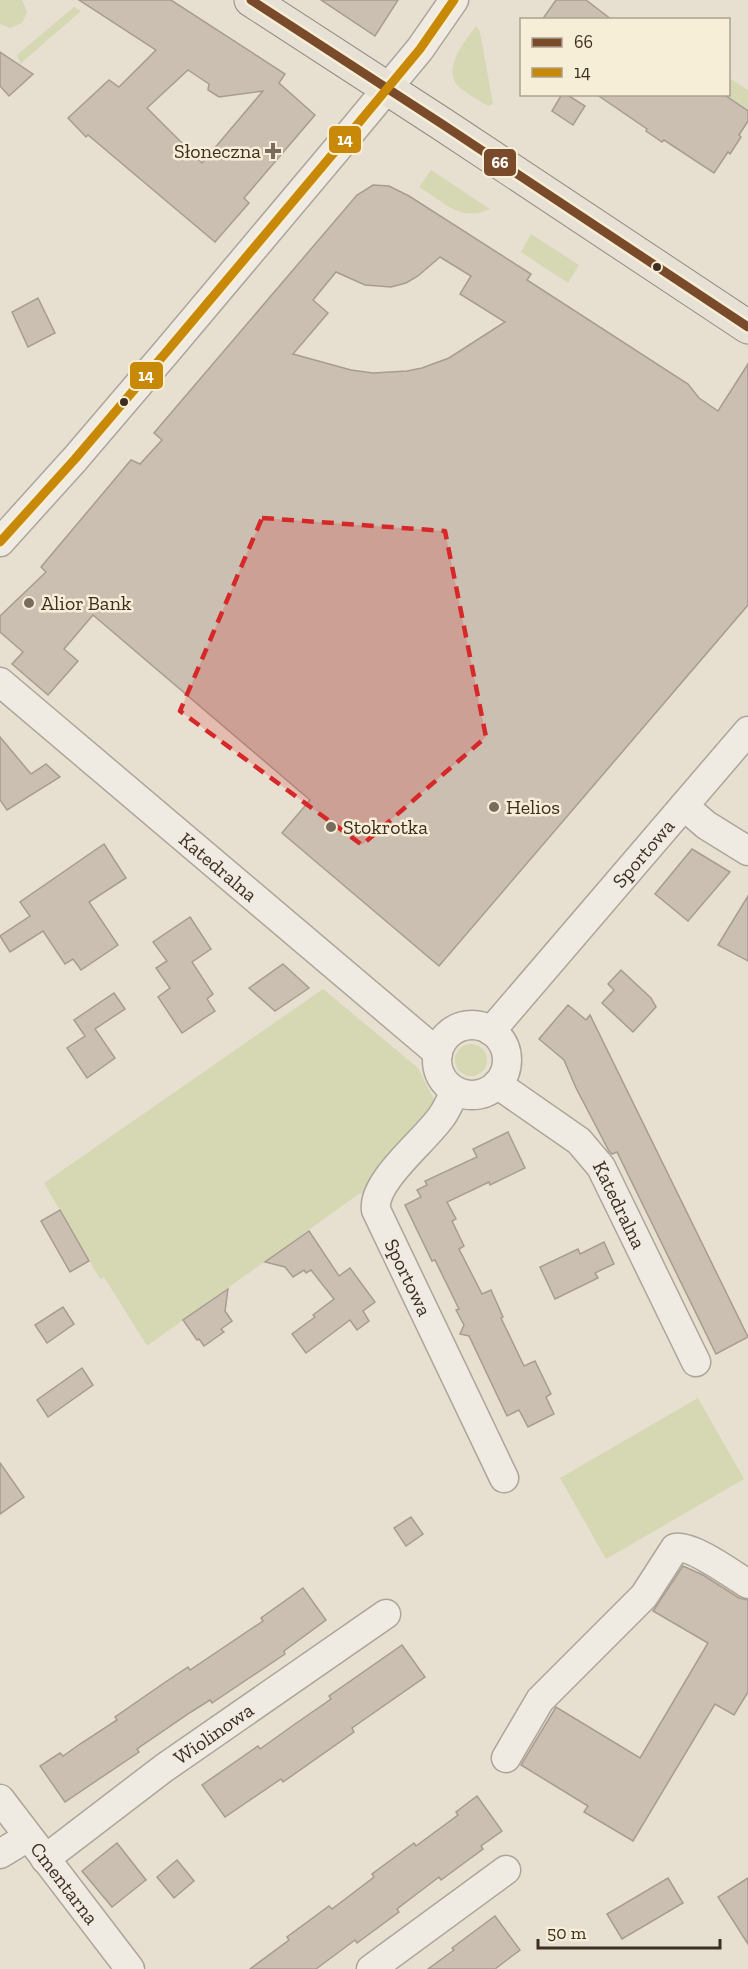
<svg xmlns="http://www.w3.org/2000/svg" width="748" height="1969" font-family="'Zilla Slab',serif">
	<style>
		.green { fill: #d6d7b3 }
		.building { fill: #cbbfb2; stroke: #a89c90; stroke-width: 1.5; fill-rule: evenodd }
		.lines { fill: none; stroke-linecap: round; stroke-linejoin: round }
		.minor-casing { stroke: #ada599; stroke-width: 31 }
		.major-casing { stroke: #928b80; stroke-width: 35 }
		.minor { stroke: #efebe3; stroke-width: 28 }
		.major { stroke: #e6e1d4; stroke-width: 33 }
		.bus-1-casing { stroke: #f7eed8; stroke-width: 14 }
		.bus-2-casing { stroke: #f7eed8; stroke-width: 14 }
		.bus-1 { stroke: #7a4b2a; stroke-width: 9 }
		.bus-2 { stroke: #c88808; stroke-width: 9 }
		.marked { fill: #d62828; fill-opacity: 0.2; stroke: #d62828; stroke-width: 4.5; stroke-dasharray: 12 8; stroke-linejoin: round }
		.poi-dot { fill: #786c5e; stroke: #f7eed8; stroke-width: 2 }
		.bus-dot { fill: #3d2e20; stroke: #f7eed8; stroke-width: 2 }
		.labels { text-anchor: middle; stroke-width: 5; stroke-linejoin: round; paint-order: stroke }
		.poi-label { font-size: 20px; fill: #3d2e20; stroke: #f7eed8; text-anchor: start }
		.street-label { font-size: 20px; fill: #3d2e20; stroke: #f7eed8 }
		.line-badge { stroke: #f7eed8; stroke-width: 2 }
		.badge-label { font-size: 16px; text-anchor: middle; font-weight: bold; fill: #fff }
	</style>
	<rect width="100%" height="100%" fill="#e7e0d1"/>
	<g class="green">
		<path d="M0 0H22L27 12 22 23 10 28 0 24Z"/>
		<path d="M74 7 81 11 20 64 17 55Z"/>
		<path d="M476 26 480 32 493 104 488 106C479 100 467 94 459 87 441 69 465 41 476 26Z"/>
		<path d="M729 78 748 90V111L723 95 728 94Z"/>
		<path d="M431 170 490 209C461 223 444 202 419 187Z"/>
		<path d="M531 234 579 265 568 283 521 252Z"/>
		<path d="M323 989 418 1068 438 1107 363 1197 360 1193 147 1346 104 1277 100 1279 44 1183Z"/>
		<circle cx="471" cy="1060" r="16"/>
		<path d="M698 1398 744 1479 606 1559 560 1478Z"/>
	</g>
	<g class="building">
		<path d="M79 0H171L285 74 279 83 315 115 244 198 249 203 215 242 88 135 86 137 68 118 109 80 119 87 156 50ZM188 70 209 84 208 90 219 97 263 91 202 163 147 108Z"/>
		<path d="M321 0H398L375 36Z"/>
		<path d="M556 0H586L612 20H542Z"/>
		<path d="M0 52 33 74 9 96 0 86Z"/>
		<path d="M562 94H566L585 106 573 125 552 111Z"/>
		<path d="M596 94H723L748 111V121L739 135 741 137 730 154 728 152 714 173 664 140 662 142 646 131 647 129Z"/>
		<path d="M373 185 389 186 409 196 531 274 527 280 688 384 699 398 718 411 748 364V605L439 966 282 833 310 800 93 615 64 649 78 661 48 695 12 664 23 652 0 632V616L46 572 41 567 131 460 140 464 162 440 154 433 357 195ZM440 257 471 276 460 294 505 322 449 358 422 368 407 371 373 373 351 370 293 354 328 313 313 300 336 272 365 285 391 287 406 283 418 276Z"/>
		<path d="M38 298 55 333 28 347 12 312Z"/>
		<path d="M0 737 31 774 46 764 60 777 7 810 0 800Z"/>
		<path d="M104 844 126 878 89 902 118 945 81 970 73 959 65 964 43 931 10 952 0 936 30 916 20 902Z"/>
		<path d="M692 849 730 872 688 921 655 894Z"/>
		<path d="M748 896V961L718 945Z"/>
		<path d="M190 917 211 949 192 962 213 994 207 999 215 1011 182 1033 158 997 170 988 156 968 167 961 153 942Z"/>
		<path d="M283 964 309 988 275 1011 249 988Z"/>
		<path d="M621 970 651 998 656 1007 633 1032 602 1003 614 990 608 984Z"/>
		<path d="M114 993 125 1009 95 1029 115 1058 87 1078 67 1048 85 1036 74 1020Z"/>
		<path d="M568 1005 586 1020 590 1015 748 1337 716 1354 617 1152 612 1154 609 1151 576 1088 564 1060 539 1039Z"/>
		<path d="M508 1132 525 1168 490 1185 489 1182 447 1202 456 1219 452 1221 464 1246 459 1249 482 1294 491 1290 503 1317 501 1318 524 1366 535 1361 551 1394 546 1397 554 1414 528 1427 519 1410 507 1416 469 1336 460 1334 464 1325 456 1310 459 1309 435 1260 432 1261 405 1205 421 1197 417 1190 427 1185 425 1181 477 1157 473 1149Z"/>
		<path d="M60 1210 89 1261 70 1272 41 1221Z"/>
		<path d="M309 1231 339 1276 350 1268 375 1302 363 1311 369 1321 357 1330 350 1320 306 1353 292 1334 315 1317 313 1315 334 1299 311 1270 306 1273 304 1270 293 1277 285 1267 265 1262Z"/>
		<path d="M604 1242 614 1264 595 1273 598 1278 555 1299 540 1267 578 1249 580 1254Z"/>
		<path d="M228 1289 225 1311 232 1321 221 1329 224 1332 204 1346 199 1339 197 1340 183 1320Z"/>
		<path d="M63 1307 74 1324 47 1343 35 1325Z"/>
		<path d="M82 1368 93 1385 48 1417 37 1400Z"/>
		<path d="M0 1463 24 1497 0 1514Z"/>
		<path d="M411 1517 423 1534 406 1546 394 1528Z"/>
		<path d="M683 1566 703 1575 739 1598 748 1600V1692L734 1715 715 1704 633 1841 584 1812 588 1806 521 1765 556 1707 640 1758 708 1643 653 1611Z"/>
		<path d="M303 1588 326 1620 284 1651 285 1654 212 1703 210 1700 191 1712 137 1749 139 1752 65 1802 40 1766 60 1753 63 1756 80 1744 117 1720 115 1717 164 1683 188 1667 190 1670 263 1621 261 1618Z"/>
		<path d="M402 1645 425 1677 352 1728 354 1732 283 1782 281 1779 225 1817 202 1785 258 1746 260 1749 295 1724 331 1699 329 1696Z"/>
		<path d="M477 1796 502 1831 481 1846 483 1849 441 1880 439 1877 397 1909 399 1912 357 1943 355 1940 316 1969H250L289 1940 287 1937 329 1906 332 1909 374 1877 372 1874 414 1843 416 1846 458 1815 456 1812Z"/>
		<path d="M117 1843 146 1880 112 1907 82 1871Z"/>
		<path d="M177 1860 194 1881 174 1898 157 1877Z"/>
		<path d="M668 1878 683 1903 622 1939 607 1914Z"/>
		<path d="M748 1878V1944L718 1897Z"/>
		<path d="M495 1916 520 1950 495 1969H428L454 1950 452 1948Z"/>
	</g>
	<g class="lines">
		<defs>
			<g id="minor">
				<path d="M0 542 75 459 168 350 342 143 420 49 454 0"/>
				<path id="s1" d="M0 682 438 1053"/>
				<path d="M684 806 706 825 748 851"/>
				<circle cx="472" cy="1060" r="35"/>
				<path id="s2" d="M491 1031 748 731"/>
				<path id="s3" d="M497 1084 579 1141 601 1167 696 1362"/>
				<path id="s4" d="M455 1091C451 1099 447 1109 442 1116 426 1140 372 1181 376 1210L504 1478"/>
				<path d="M506 1758 540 1700 644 1596 675 1548C691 1544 732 1574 748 1584"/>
				<path id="s5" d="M0 1799 130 1969"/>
				<path d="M0 1854 28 1837"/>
				<path id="s6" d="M45 1859 164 1768 386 1614"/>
				<path d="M371 1969 506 1870"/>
			</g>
			<path id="major" d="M251 0 442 124 748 327"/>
		</defs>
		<use href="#minor" class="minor-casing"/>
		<use href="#major" class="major-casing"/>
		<use href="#minor" class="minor"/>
		<use href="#major" class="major"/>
		<defs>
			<path id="bus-1" d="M251 0 442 124 748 327"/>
			<path id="bus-2" d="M0 542 75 459 168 350 342 143 420 49 454 0"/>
		</defs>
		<use href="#bus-1" class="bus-1-casing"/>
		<use href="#bus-2" class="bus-2-casing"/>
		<use href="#bus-1" class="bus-1"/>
		<use href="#bus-2" class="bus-2"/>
	</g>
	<path class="marked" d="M262 518 445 531 486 737 362 845 180 711Z"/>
	<g class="poi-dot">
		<path d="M270 142h6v6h6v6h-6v6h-6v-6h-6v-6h6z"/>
		<circle cx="29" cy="603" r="6"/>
		<circle cx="494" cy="807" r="6"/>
		<circle cx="331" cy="827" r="6"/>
	</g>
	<g class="bus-dot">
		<circle cx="657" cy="267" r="5"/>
		<circle cx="124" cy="402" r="5"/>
	</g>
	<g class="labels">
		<g class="poi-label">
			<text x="261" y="158" text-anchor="end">Słoneczna</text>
			<text x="41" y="610">Alior Bank</text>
			<text x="506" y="814">Helios</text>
			<text x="343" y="834">Stokrotka</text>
		</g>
		<g class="street-label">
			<text dy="7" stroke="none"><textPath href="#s2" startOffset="234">Sportowa</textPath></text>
			<text dy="7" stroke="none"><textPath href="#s1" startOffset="286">Katedralna</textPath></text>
			<text dy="7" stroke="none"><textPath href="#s3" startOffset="176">Katedralna</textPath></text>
			<text dy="7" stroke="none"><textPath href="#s4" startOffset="220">Sportowa</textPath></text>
			<text dy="7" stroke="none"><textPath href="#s6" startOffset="210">Wiolinowa</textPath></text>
			<text dy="7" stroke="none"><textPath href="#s5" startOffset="106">Cmentarna</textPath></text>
		</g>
	</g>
	<g class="line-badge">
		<rect x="328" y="125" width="34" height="29" rx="6" fill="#c88808"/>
		<rect x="483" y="148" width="34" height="29" rx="6" fill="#7a4b2a"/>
		<rect x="129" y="361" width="35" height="29" rx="6" fill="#c88808"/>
	</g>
	<g class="badge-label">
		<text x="345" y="145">14</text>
		<text x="500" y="168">66</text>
		<text x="146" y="381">14</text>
	</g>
	<rect x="520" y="18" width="210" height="78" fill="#f7eed8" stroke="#ada18e" stroke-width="1.5"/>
	<rect x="532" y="38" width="30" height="9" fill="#7a4b2a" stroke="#ada18e" stroke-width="1.5"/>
	<text x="574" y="48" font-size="18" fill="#3d2e20">66</text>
	<rect x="532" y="68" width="30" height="9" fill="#c88808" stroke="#ada18e" stroke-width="1.5"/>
	<text x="574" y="78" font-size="18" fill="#3d2e20">14</text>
	<path d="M538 1939v9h182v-9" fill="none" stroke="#3d2e20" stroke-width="3"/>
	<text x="547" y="1939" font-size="18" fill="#3d2e20" stroke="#f7eed8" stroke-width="4.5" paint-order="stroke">50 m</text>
</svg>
